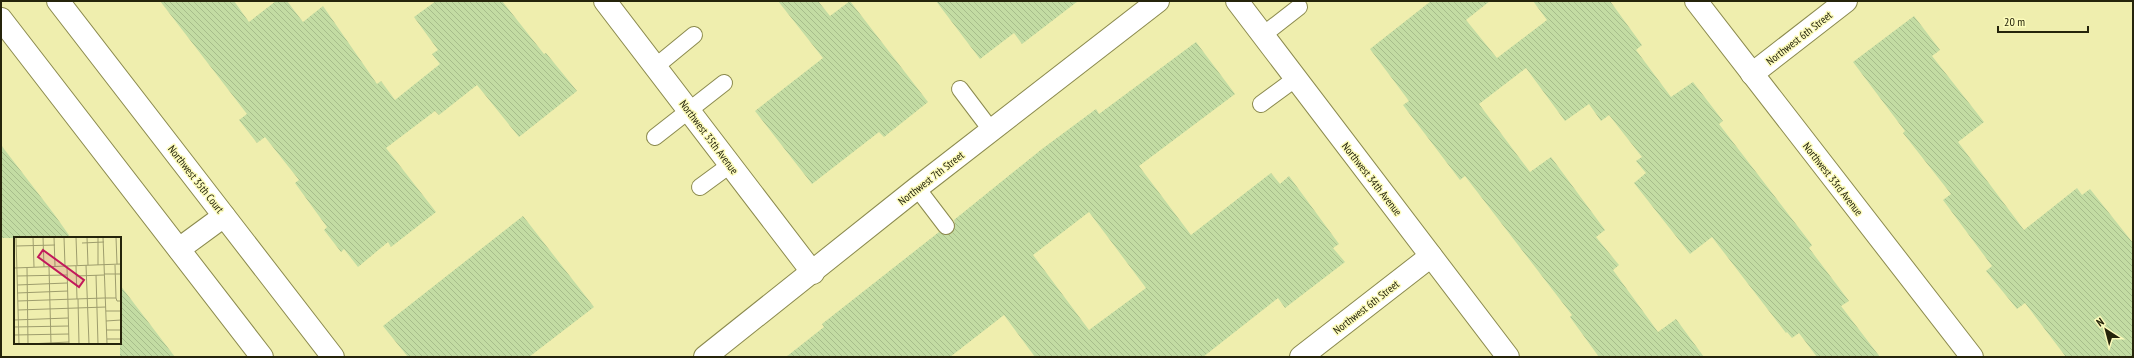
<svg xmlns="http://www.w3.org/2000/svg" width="2134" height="358" font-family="'PT Sans Narrow',sans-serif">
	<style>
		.building { fill: url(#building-back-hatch); fill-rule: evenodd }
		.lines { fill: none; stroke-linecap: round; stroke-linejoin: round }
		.lane-casing { stroke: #8b8a4e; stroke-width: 18 }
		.street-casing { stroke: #8b8a4e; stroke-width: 24 }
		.secondary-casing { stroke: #8b8a4e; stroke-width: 24 }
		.lane { stroke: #fff; stroke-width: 16 }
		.street { stroke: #fff; stroke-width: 22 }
		.secondary { stroke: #fff; stroke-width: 22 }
		.labels { text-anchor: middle; stroke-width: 3; stroke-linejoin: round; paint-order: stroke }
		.street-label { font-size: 11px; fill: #25240b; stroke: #fcfbbb }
		.inset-road { fill: none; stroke: #9e9d6d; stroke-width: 1 }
		.view { fill: #c2185b; fill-opacity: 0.15; stroke: #c2185b; stroke-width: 2 }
		.inset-edge { fill: none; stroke: #25240b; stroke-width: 2 }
	</style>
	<defs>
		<pattern id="building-back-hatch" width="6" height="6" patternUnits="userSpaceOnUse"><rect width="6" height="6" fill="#c3dca3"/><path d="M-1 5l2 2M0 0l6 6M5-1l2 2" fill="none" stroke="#a7bd8b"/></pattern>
	</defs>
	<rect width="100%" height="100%" fill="#efeeae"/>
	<g class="building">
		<path d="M160 1H234L249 22 276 1H287L303 22 323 6 377 84 381 81 395 100 440 64 432 54 438 50 414 17 436 1H502L544 54 546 53 577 91 519 137 477 85 439 115 435 111 386 148 436 212 391 247 388 242 358 267 344 249 341 252 324 230 327 227 295 183 299 180 265 137 257 143 239 120 247 114Z"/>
		<path d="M778 1H818L830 16 850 1 928 102 884 137 879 132 812 184 755 111 823 58Z"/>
		<path d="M936 1H1078L1022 44 1014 33 980 59Z"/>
		<path d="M1431 1H1490L1466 20 1497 58 1547 20 1533 1H1610L1642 45 1636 50 1671 97 1693 82 1723 121 1719 124 1812 245 1809 248 1849 301 1841 306 1880 357H1817L1799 333 1792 338 1787 332 1786 333 1712 237 1690 254 1634 183 1646 173 1636 161 1642 157 1609 115 1601 121 1589 104 1565 121 1526 68 1479 104 1530 172 1551 157 1605 230 1596 237 1619 265 1613 270 1658 332 1676 319 1704 357H1599L1570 317 1572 315 1465 176 1460 180 1403 105 1409 101 1370 49Z"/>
		<path d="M1914 16 1940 50 1932 56 1984 122 1958 142 2024 230 2077 188 2082 195 2090 189 2133 243V357H2066L2025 303 2017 309 1986 271 1992 266 1943 200 1951 194 1903 133 1905 131 1853 62Z"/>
		<path d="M1196 42 1235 94 1139 166 1191 235 1271 173 1280 184 1289 176 1339 244 1333 248 1345 262 1285 308 1278 298 1203 357H1035L1004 315 950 357H786L824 327 822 324 939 232 947 235 952 233 955 225 954 220 1042 149 1096 109 1099 114ZM1089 212 1146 288 1089 330 1033 255Z"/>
		<path d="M1 145 54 214 71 238H1Z"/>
		<path d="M523 216 594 307 529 357H408L383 326Z"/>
		<path d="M120 285 175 357H120Z"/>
	</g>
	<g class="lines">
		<defs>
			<g id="lane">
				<path d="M1263 35 1299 7"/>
				<path d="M655 67 694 35"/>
				<path d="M960 89 991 130"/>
				<path d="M1261 104 1295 79"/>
				<path d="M655 137 724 83"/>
				<path d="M700 187 730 165"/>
				<path d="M917 188 946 226"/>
			</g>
			<g id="street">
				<path d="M58 1 333 357"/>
				<path d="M605 1 813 273"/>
				<path d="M1237 1 1508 357"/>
				<path d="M1696 1 1972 357"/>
				<path d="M1 19 262 357"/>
				<path d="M1752 74 1846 1"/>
				<path d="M179 249 224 216"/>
				<path d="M1301 357 1431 256"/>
			</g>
			<path id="secondary" d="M705 357 917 188 1158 1"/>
		</defs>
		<use href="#lane" class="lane-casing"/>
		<use href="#street" class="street-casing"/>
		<use href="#secondary" class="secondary-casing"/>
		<use href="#lane" class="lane"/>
		<use href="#street" class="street"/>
		<use href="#secondary" class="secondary"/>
	</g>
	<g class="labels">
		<g class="street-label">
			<text transform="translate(1799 38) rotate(-38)" y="4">Northwest 6th Street</text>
			<text transform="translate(709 137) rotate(53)" y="4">Northwest 35th Avenue</text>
			<text transform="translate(931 178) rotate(-38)" y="4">Northwest 7th Street</text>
			<text transform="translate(196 179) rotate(52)" y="4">Northwest 35th Court</text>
			<text transform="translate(1372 179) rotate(52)" y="4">Northwest 34th Avenue</text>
			<text transform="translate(1833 179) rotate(52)" y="4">Northwest 33rd Avenue</text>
			<text transform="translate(1366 307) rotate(-38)" y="4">Northwest 6th Street</text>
		</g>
	</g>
	<g transform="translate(14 237)">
		<rect width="107" height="107" fill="#efeeae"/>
		<path class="inset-road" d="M2 0 5 107M19 0 20 30M29 0 30 30M40 0 41 29M50 0 51 29M62 0 63 28M73 0 74 28M84 0V28M89 0 93 107M102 0 103 27M68 6 90 5M2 9 41 8M72 28 75 107M101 28 102 61M53 29 55 107M62 29 63 62M35 30 37 107M0 31 107 27M13 31 14 107M90 37H107M82 38 84 107M3 39 53 38M62 39 90 38M3 48 53 46M3 56 54 54M64 62 65 107M4 64 90 61H102L103 64H107M4 73 92 70M92 74H107M0 83 54 81M92 84 107 83M0 90 55 89M92 93H107M0 98 55 97M93 102H107M14 107 55 105"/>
		<path class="view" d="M29 13 70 43 65 50 24 20Z"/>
		<rect width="107" height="107" class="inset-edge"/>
	</g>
	<rect width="2134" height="358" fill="none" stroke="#25240b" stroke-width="4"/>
	<g transform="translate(2106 330) rotate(324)" stroke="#fcfbbb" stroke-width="3" paint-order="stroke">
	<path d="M0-3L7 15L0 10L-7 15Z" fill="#25240b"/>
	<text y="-6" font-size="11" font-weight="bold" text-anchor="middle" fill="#25240b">N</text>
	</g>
	<path d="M1998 26v6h90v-6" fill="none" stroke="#25240b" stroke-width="2"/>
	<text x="2004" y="26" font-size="12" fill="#25240b" stroke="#fcfbbb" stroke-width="3" paint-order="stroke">20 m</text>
</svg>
